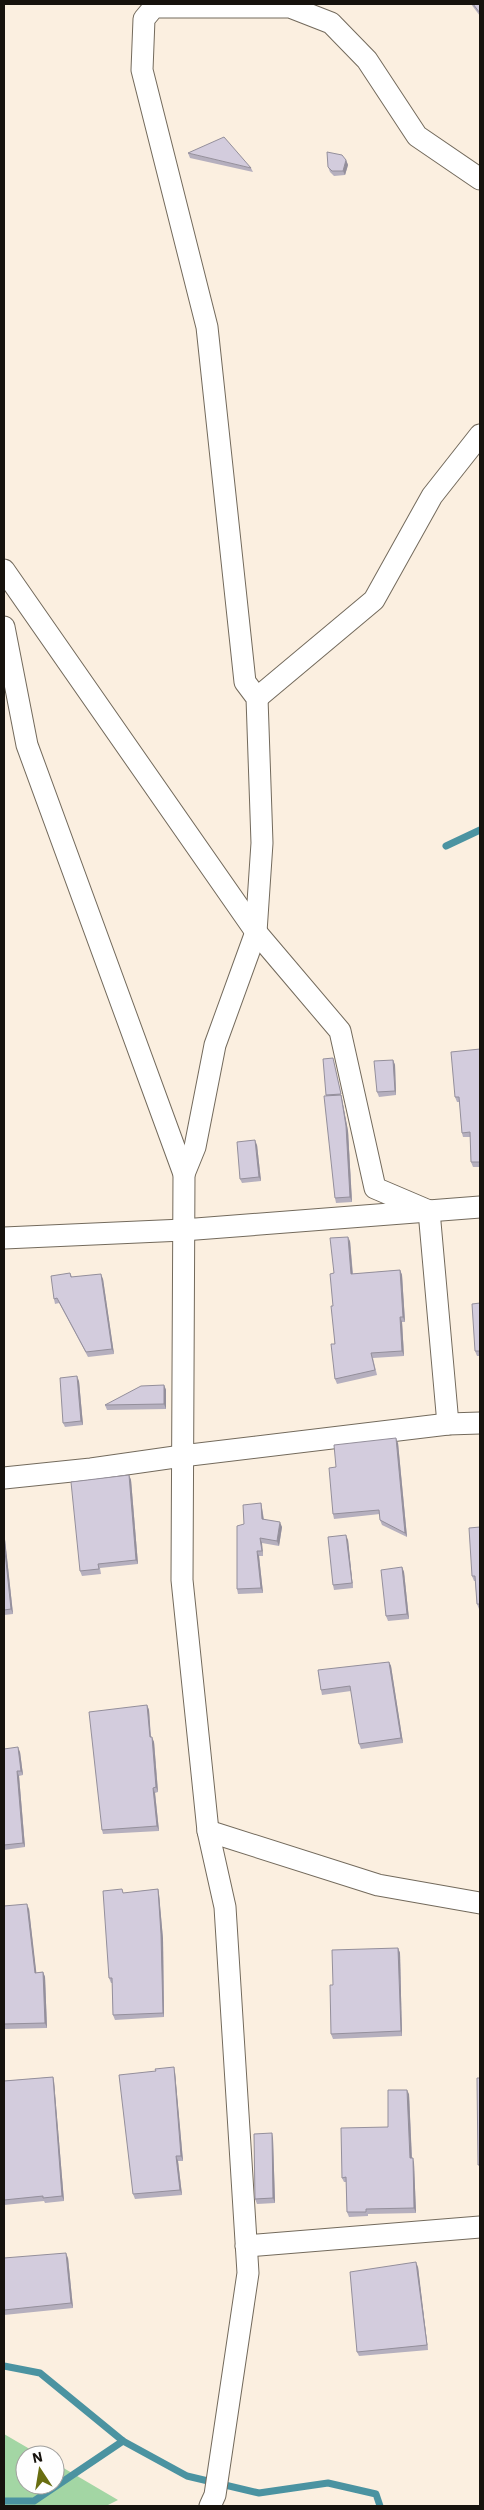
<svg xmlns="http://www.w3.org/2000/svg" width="484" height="2510" font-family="'IBM Plex Sans',sans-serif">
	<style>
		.grass { fill: #a3d6a4 }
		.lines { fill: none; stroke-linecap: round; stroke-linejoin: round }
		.stream { stroke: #4b93a1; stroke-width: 7 }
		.minor-casing { stroke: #736a5c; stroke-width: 23 }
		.minor { stroke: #fff; stroke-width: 21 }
		.wall { fill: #b5afbe }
		.shaded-wall { fill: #948f9b }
		.building { fill: #d3ccdd; stroke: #948f9b }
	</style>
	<rect width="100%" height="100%" fill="#fbefe0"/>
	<path class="grass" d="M4 2434 40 2455H25V2485H55V2463L118 2500 106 2506H4Z"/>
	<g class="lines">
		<g class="stream">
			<path d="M446 846 480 830"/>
			<path d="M4 2366 40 2373 123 2441 187 2476 259 2493 328 2483 376 2494 380 2506"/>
			<path d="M4 2501H34L123 2441"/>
		</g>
		<defs>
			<g id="minor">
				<path d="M4 570 256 932 340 1031 375 1188 429 1211 448 1424"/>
				<path d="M4 627 27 745 184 1174 182 1580 208 1831 225 1907 248 2273 215 2495 210 2506"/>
				<path d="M257 698 374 600 432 496 480 435"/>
				<path d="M184 1174 195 1147 215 1045 256 932 262 843 257 698 245 682 207 327 142 70 144 19 154 7H290L331 23 367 60 417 136 480 179"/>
				<path d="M4 1238 183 1230 480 1207"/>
				<path d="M4 1478 91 1469 182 1456 448 1424 480 1423"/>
				<path d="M208 1831 378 1885 480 1903"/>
				<path d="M246 2246 480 2227"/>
			</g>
		</defs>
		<use href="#minor" class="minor-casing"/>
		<use href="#minor" class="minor"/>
	</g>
	<g class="wall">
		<path d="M471 4H480V16Z"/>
		<path d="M188 153 251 168 253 172 190 158Z"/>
		<path d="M346 160 348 165 345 175 334 176 330 172 328 167Z"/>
		<path d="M480 1049V1167H473L471 1162 470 1137H463L462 1133 460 1102H457L455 1097Z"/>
		<path d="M393 1060 395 1065 396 1095 379 1097 377 1092Z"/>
		<path d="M334 1063 342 1099 348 1131 352 1202 336 1203 335 1198 326 1095Z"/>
		<path d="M257 1145 261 1181 242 1183 240 1179Z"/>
		<path d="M350 1241 353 1274 400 1270 402 1275 405 1322H402L404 1356 373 1358 377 1375 337 1384 335 1379 334 1273Z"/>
		<path d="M70 1273 72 1277 103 1279 114 1354 88 1357 59 1303 55 1304 54 1299Z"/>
		<path d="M480 1303V1356H477L475 1351Z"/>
		<path d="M79 1381 83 1425 65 1427 63 1423Z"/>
		<path d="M164 1385 166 1390V1409L107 1410 105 1405Z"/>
		<path d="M398 1443 407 1537 382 1525 380 1520V1514L334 1519 333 1514 336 1467Z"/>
		<path d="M129 1475 131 1480 138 1564 100 1568 101 1574 82 1576 80 1571Z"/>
		<path d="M261 1503 262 1508 264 1519 282 1527 279 1546 262 1543 263 1556H259L263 1593 238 1594 237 1589 244 1524Z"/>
		<path d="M480 1527V1609H479L477 1604 475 1581H474L472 1576Z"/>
		<path d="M4 1530 13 1614 4 1615Z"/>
		<path d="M348 1540 353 1588 334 1590 333 1585Z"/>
		<path d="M402 1567 404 1572 409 1619 388 1621 386 1616Z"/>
		<path d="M389 1662 391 1666 403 1743 361 1749 359 1744 351 1691 322 1695 321 1690Z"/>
		<path d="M147 1705 149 1710 151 1737 154 1742 158 1792 155 1793 159 1831 103 1834 102 1830Z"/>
		<path d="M4 1749 20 1752 23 1775 19 1776 25 1847 4 1850Z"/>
		<path d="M158 1889 159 1894 163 1939 164 2017 115 2020 113 2015 112 1983H111L109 1978 124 1893Z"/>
		<path d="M4 1906 29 1909 36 1973 43 1972 45 1977 47 2028 4 2029Z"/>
		<path d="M398 1948 400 1953 402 2036 333 2039 331 2034 333 1985Z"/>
		<path d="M175 2072 183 2161H178L182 2195 135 2199 133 2194Z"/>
		<path d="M53 2077 54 2081 64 2201 45 2203 44 2201 4 2205V2081Z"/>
		<path d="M409 2094 412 2158 414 2163 416 2213 368 2214V2216L349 2217 347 2212 346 2182H344L342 2178 388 2127Z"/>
		<path d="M273 2138 275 2203 257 2204 255 2199Z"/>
		<path d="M4 2258H68L73 2308 4 2315Z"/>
		<path d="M418 2267 428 2350 359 2356 357 2352Z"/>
	</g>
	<g class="shaded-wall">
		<path d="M346 160 348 165 345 175 343 171Z"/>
		<path d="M393 1060 395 1065 396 1095 395 1091Z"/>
		<path d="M341 1095 342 1099 348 1131 352 1202 350 1197Z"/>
		<path d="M255 1140 257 1145 261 1181 259 1177Z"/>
		<path d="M348 1237 350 1241 353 1279 351 1274Z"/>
		<path d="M400 1270 402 1275 405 1322 403 1317Z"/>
		<path d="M101 1274 103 1279 114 1354 112 1349Z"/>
		<path d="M400 1317 402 1322 404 1356 402 1351Z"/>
		<path d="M77 1376 79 1381 83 1425 81 1421Z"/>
		<path d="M164 1385 166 1390V1409L164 1404Z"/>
		<path d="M396 1438 398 1443 407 1537 405 1533Z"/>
		<path d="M129 1475 131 1480 138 1564 136 1560Z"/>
		<path d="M261 1503 262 1508 264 1524 262 1519Z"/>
		<path d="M280 1522 282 1527 279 1546 277 1541Z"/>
		<path d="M4 1530 13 1614 11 1609 4 1542Z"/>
		<path d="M346 1535 348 1540 353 1588 352 1583Z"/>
		<path d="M260 1538 262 1543 263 1556 262 1551Z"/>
		<path d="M257 1551 259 1556 263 1593 261 1588Z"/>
		<path d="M402 1567 404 1572 409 1619 407 1614Z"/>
		<path d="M389 1662 391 1666 403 1743 401 1738Z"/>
		<path d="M147 1705 149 1710 151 1742 150 1737Z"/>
		<path d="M152 1737 154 1742 158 1792 156 1787Z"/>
		<path d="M18 1747 20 1752 23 1775 21 1771Z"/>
		<path d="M17 1771 19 1776 25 1847 23 1843Z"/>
		<path d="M153 1788 155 1793 159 1831 157 1826Z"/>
		<path d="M158 1889 159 1894 163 1939 164 2017 163 2013Z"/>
		<path d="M27 1904 29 1909 37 1978 35 1973Z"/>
		<path d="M398 1948 400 1953 402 2036 401 2031Z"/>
		<path d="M43 1972 45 1977 47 2028 45 2023Z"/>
		<path d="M174 2067 175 2072 183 2161 181 2156Z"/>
		<path d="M53 2077 54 2081 64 2201 62 2196Z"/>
		<path d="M407 2090 409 2094 412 2163 410 2158Z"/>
		<path d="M272 2133 273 2138 275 2203 273 2198Z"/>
		<path d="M176 2156 178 2161 182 2195 180 2190Z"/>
		<path d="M413 2158 414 2163 416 2213 414 2208Z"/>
		<path d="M66 2253 68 2258 73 2308 71 2303Z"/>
		<path d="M416 2262 418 2267 428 2350 427 2345Z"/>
	</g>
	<g class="building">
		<path d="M473 4H480V13Z"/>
		<path d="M224 137 251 168 188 153Z"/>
		<path d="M327 152 342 155 346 160 343 171H332L328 167Z"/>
		<path d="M480 1049V1162H471L470 1132 462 1133 459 1097H455L451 1052Z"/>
		<path d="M333 1058 341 1094 326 1095 323 1059Z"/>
		<path d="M393 1060 395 1091 377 1092 374 1061Z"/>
		<path d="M341 1095 346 1126 350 1197 335 1198 324 1096Z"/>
		<path d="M255 1140 259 1177 240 1179 237 1142Z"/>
		<path d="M348 1237 351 1274 400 1270 403 1317H400L402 1351 371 1353 375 1370 335 1379 331 1344H335L331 1306H333L330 1274 334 1273 330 1238Z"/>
		<path d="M70 1273 71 1277 101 1274 112 1349 86 1352 57 1298 54 1299 51 1276Z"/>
		<path d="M480 1303V1351H475L472 1304Z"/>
		<path d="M77 1376 81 1421 63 1423 60 1378Z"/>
		<path d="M164 1385V1404L105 1405 141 1386Z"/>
		<path d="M396 1438 405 1533 380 1520 379 1510 333 1514 329 1468 336 1467 334 1445Z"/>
		<path d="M129 1475 136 1560 98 1564 99 1569 80 1571 71 1482Z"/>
		<path d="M261 1503 262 1519 280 1522 277 1541 260 1538 262 1551H257L261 1588 237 1589V1526L244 1524 243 1505Z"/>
		<path d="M480 1527V1604H477L475 1576H472L469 1528Z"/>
		<path d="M346 1535 352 1583 333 1585 328 1537Z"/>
		<path d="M4 1542 11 1609 4 1610Z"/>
		<path d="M402 1567 407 1614 386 1616 381 1570Z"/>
		<path d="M389 1662 401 1738 359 1744 350 1686 321 1690 318 1670Z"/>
		<path d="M147 1705 150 1737H152L156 1787 153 1788 157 1826 102 1830 89 1712Z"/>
		<path d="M18 1747 21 1771H17L23 1843 4 1845V1749Z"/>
		<path d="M122 1889 123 1893 158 1889 161 1934 163 2013 113 2015 112 1978H109L103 1891Z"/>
		<path d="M27 1904 35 1973 43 1972 45 2023 4 2024V1906Z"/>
		<path d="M398 1948 401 2031 331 2034 330 1985H333L332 1950Z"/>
		<path d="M174 2067 181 2156H176L180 2190 133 2194 119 2075 156 2071 155 2069Z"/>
		<path d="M53 2077 62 2196 43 2198V2196L4 2200V2081Z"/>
		<path d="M477 2078H480V2165H478Z"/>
		<path d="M388 2090H407L410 2158H413L414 2208 366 2209V2212H347L346 2177 342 2178 341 2128 388 2127Z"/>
		<path d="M272 2133 273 2198 255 2199 254 2134Z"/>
		<path d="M66 2253 71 2303 4 2310V2258Z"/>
		<path d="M416 2262 427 2345 357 2352 350 2272Z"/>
	</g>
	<rect width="484" height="2510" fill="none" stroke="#16120d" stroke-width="10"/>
	<g transform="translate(40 2470) rotate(348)"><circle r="24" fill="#fefefe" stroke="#a1a09e"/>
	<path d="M0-4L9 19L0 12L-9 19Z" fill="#686d10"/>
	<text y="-8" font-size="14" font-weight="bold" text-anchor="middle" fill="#16120d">N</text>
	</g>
</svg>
